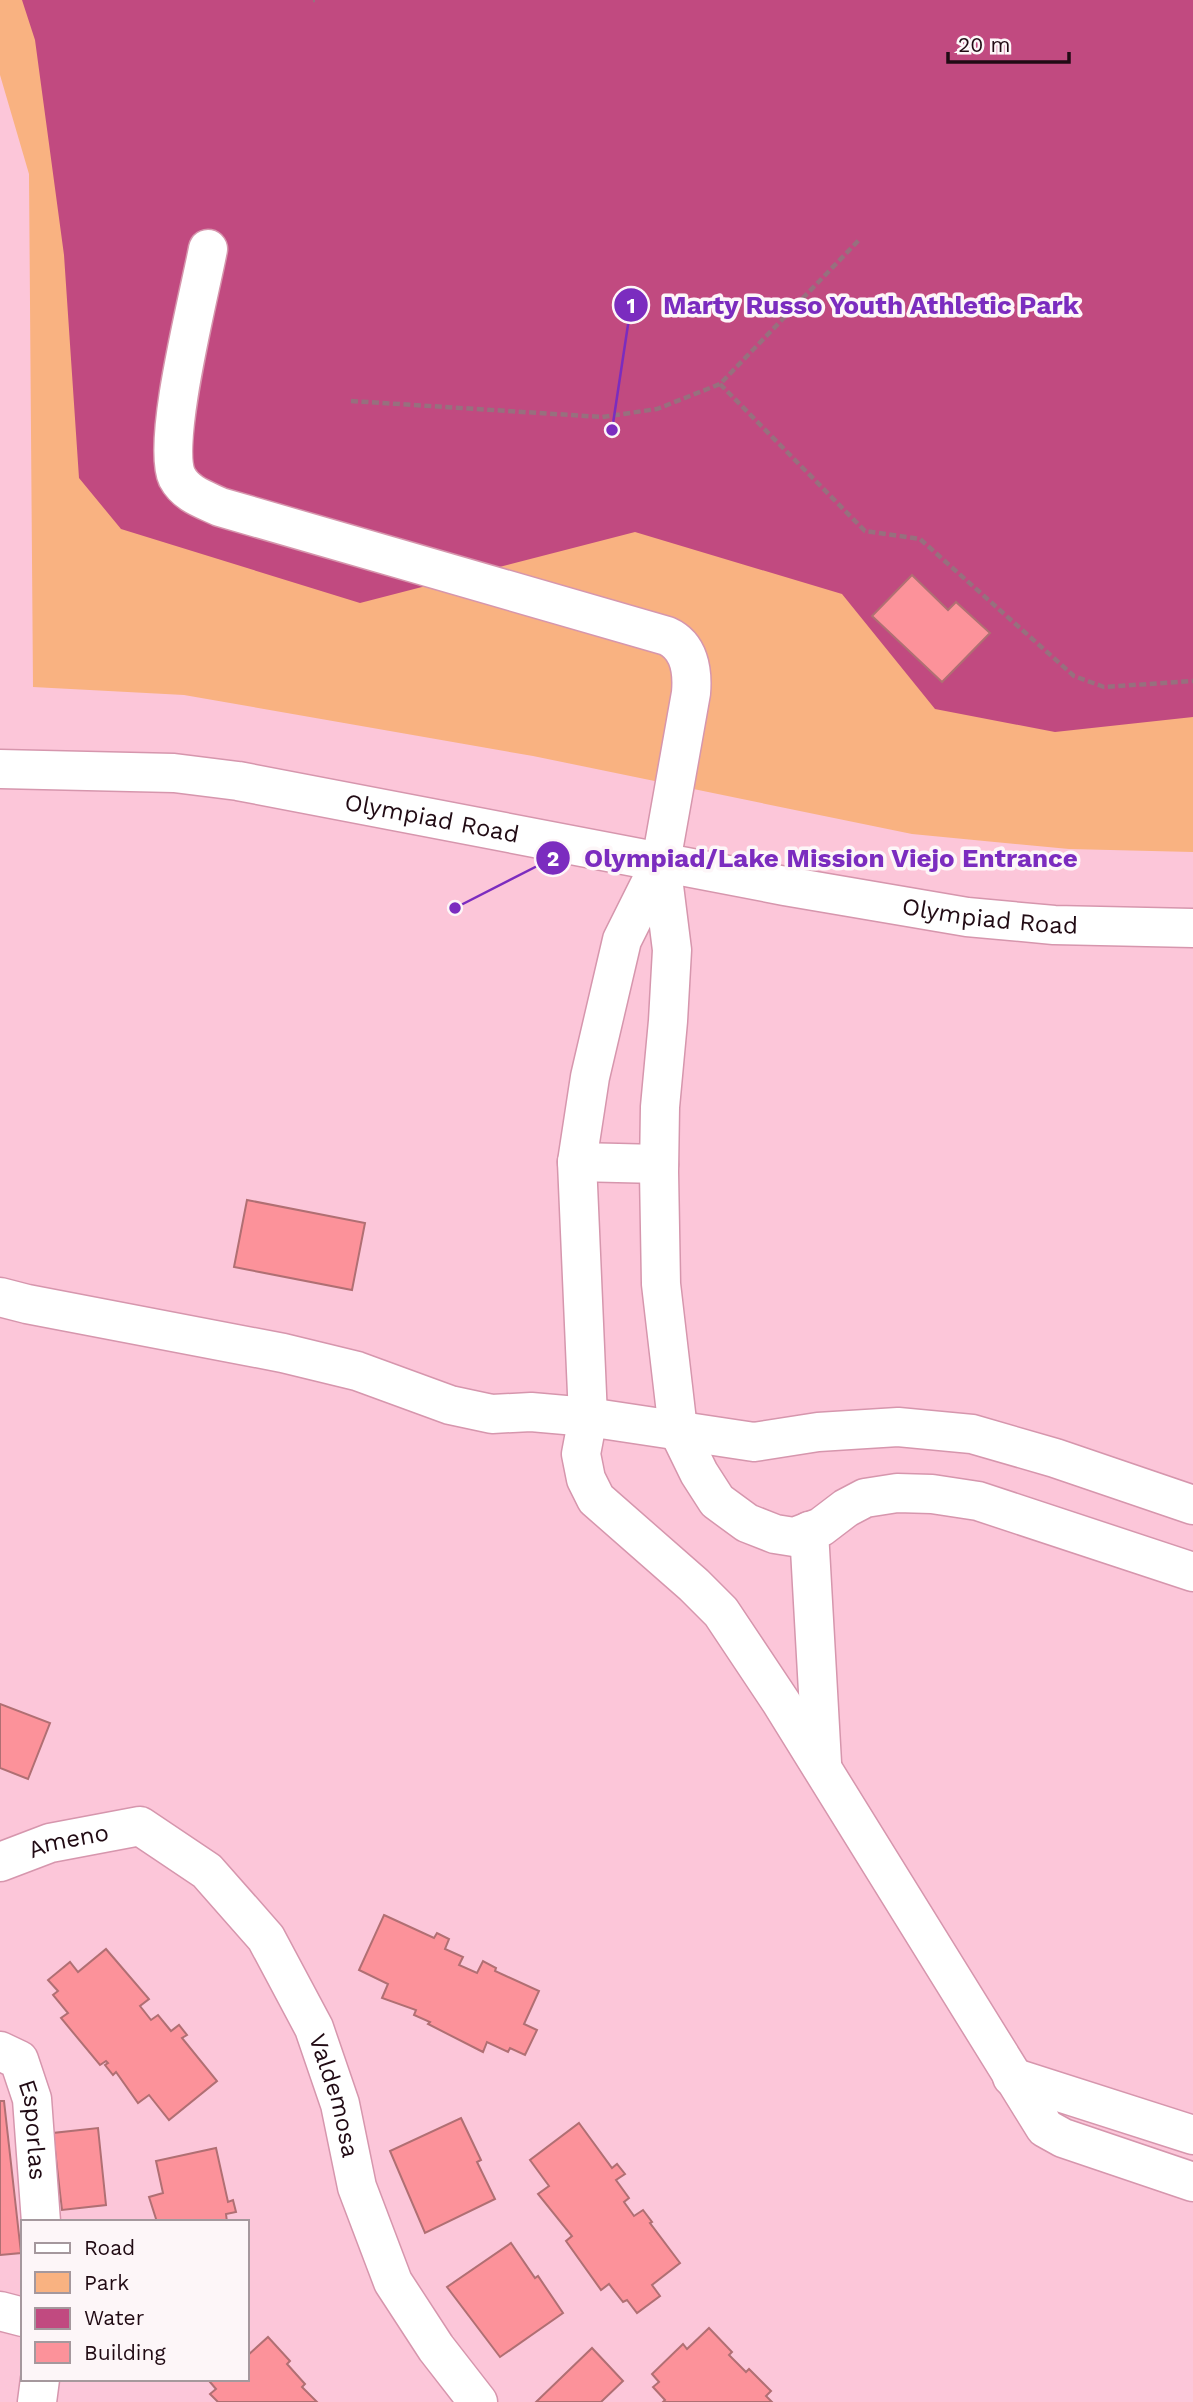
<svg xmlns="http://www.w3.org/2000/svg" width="1193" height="2402" font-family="'Work Sans',sans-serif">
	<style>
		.green { fill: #f9b281 }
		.water { fill: #c14a80 }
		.building { fill: #fc929a; stroke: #b06f73; stroke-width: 2 }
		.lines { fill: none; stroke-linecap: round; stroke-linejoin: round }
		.minor-casing { stroke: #d696ad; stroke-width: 41 }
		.major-casing { stroke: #d696ad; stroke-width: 41 }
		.path { stroke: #97707e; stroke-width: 4.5; stroke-dasharray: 7 3.5; stroke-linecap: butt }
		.minor { stroke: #fff; stroke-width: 38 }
		.major { stroke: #fff; stroke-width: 38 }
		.labels { text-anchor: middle; stroke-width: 7; stroke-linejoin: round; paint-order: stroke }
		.street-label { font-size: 24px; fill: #210b14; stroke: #fdf6f8 }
		.leader { fill: none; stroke: #7b2cbf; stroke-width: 2.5 }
		.callout-dot { fill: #7b2cbf; stroke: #fdf6f8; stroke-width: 2.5 }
		.mark-label { font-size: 21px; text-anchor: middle; font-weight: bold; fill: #fff }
		.callout-label { font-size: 26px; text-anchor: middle; font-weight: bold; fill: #7b2cbf; stroke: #fdf6f8; stroke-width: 7; stroke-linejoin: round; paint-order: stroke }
	</style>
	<rect width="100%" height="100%" fill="#fcc6d9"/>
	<path class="green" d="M0 0H1193V852L1069 849 912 834 533 756 184 695 33 687 29 174 0 75Z"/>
	<path class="water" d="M22 0H1193V717L1055 732 935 709 842 594 635 532 360 603 121 529 79 478 64 255 35 40Z"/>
	<g class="building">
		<path d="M912 575 948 610 956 602 990 633 942 682 872 616Z"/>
		<path d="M247 1200 365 1223 352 1290 234 1267Z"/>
		<path d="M0 1704 50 1723 28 1779 0 1768Z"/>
		<path d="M384 1915 434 1938 437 1933 449 1939 445 1949 463 1957 459 1965 477 1973 483 1961 496 1968 495 1971 539 1991 524 2024 537 2030 525 2055 510 2048 508 2052 487 2042 483 2052 428 2024 430 2022 414 2015 416 2010 382 1998 388 1984 359 1970Z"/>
		<path d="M106 1949 149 1999 140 2006 151 2020 158 2015 171 2031 179 2025 187 2035 182 2038 217 2081 169 2120 149 2095 138 2103 116 2072 113 2075 105 2065 108 2063 106 2061 100 2065 61 2018 68 2013 53 1995 58 1991 48 1980 70 1962 78 1972Z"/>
		<path d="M0 2101H4L21 2253 0 2255Z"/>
		<path d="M461 2118 481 2160 477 2162 495 2199 425 2233 390 2151Z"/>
		<path d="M579 2123 612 2168 617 2164 625 2174 616 2180 629 2198 624 2202 634 2216 643 2210 652 2222 650 2223 680 2263 652 2285 660 2296 637 2313 627 2300 623 2302 609 2284 601 2290 566 2241 572 2236 538 2194 549 2186 530 2160Z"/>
		<path d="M98 2128 106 2205 62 2210 53 2133Z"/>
		<path d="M216 2148 228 2202 233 2200 236 2212 226 2214 227 2222H157L149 2197 163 2193 156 2161Z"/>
		<path d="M511 2243 535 2278 538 2276 563 2313 500 2357 447 2287Z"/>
		<path d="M709 2328 732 2352 729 2355 746 2372 749 2369 771 2391 766 2396 772 2402H663L665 2400 653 2387 659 2382 652 2374 683 2344 687 2349Z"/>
		<path d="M268 2337 290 2361 287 2364 305 2384 302 2387 317 2402H218L210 2394 216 2389 210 2382 213 2379H247V2356Z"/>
		<path d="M592 2348 623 2381 601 2402H536Z"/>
	</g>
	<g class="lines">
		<defs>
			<g id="minor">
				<path d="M208 249C200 292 161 443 177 477 186 494 203 499 220 507L667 636C689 646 693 670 691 693L661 862 672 950 668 1021 660 1107 659 1172 661 1284 678 1430 699 1473 717 1501 747 1523 775 1534 794 1537 821 1527 846 1508 865 1498 897 1493 932 1494 978 1501 1193 1572"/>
				<path d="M661 862 622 940 590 1077 577 1162 588 1417 581 1454 586 1479 596 1499 694 1585 721 1612 781 1702 1045 2128 1063 2138 1193 2182"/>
				<path d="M577 1162 659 1164"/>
				<path d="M0 1297 27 1304 283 1353 357 1371 450 1405 492 1414 531 1412 588 1417 754 1442 818 1432 898 1427 972 1434 1055 1458 1193 1505"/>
				<path d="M809 1531 822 1763"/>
				<path id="s1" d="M0 1862 50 1843 140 1826 207 1871 266 1938 314 2028 340 2104 357 2187 393 2282 436 2348 478 2402"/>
				<path id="s2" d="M0 2051 19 2060 32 2099 41 2222"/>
				<path d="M1012 2077 1193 2135"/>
				<path d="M0 2311 23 2317"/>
				<path d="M37 2402 40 2379"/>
			</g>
			<g id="major">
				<path id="s3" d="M0 769 174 773 238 781 785 886 967 917 1054 925 1193 928"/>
			</g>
		</defs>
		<use href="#minor" class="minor-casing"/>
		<use href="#major" class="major-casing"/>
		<g class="path">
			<path d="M313 0H315"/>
			<path d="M720 384 865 531 920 539 1074 676 1104 687 1193 681"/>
			<path d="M351 401 602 417 657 409 720 384 859 240"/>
		</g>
		<use href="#minor" class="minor"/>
		<use href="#major" class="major"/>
	</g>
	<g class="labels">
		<g class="street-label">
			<text dy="8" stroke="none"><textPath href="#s3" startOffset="436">Olympiad Road</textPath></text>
			<text dy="8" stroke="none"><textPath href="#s3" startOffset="1003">Olympiad Road</textPath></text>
			<text dy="8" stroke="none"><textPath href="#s1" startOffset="72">Ameno</textPath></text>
			<text dy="8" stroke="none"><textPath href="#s1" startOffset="488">Valdemosa</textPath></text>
			<text dy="8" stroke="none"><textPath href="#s2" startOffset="93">Esporlas</textPath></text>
		</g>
	</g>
	<path class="leader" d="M612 430L631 305M455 908L553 858"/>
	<g class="callout-dot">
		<circle cx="612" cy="430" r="7"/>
		<circle cx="455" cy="908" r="7"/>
		<circle cx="631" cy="305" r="18"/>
		<circle cx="553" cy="858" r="18"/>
	</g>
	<g class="mark-label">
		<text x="631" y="313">1</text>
		<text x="553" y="866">2</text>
	</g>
	<g class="callout-label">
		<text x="871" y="314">Marty Russo Youth Athletic Park</text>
		<text x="831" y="867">Olympiad/Lake Mission Viejo Entrance</text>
	</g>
	<rect x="21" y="2220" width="228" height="161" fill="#fdf6f8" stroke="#a5989d" stroke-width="2"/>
	<rect x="35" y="2243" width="35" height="10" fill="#ffffff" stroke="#a5989d" stroke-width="2"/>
	<text x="84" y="2255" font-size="21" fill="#210b14">Road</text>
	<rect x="35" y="2272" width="35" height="21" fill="#f9b281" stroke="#a5989d" stroke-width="2"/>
	<text x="84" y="2290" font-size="21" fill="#210b14">Park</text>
	<rect x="35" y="2308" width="35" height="21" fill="#c14a80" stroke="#a5989d" stroke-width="2"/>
	<text x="84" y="2325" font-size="21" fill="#210b14">Water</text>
	<rect x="35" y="2342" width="35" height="21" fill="#fc929a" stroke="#a5989d" stroke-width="2"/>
	<text x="84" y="2360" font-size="21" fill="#210b14">Building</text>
	<path d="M948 52v10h121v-10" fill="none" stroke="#210b14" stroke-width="3.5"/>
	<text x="958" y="52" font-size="21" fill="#210b14" stroke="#fdf6f8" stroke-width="5" paint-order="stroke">20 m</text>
</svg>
